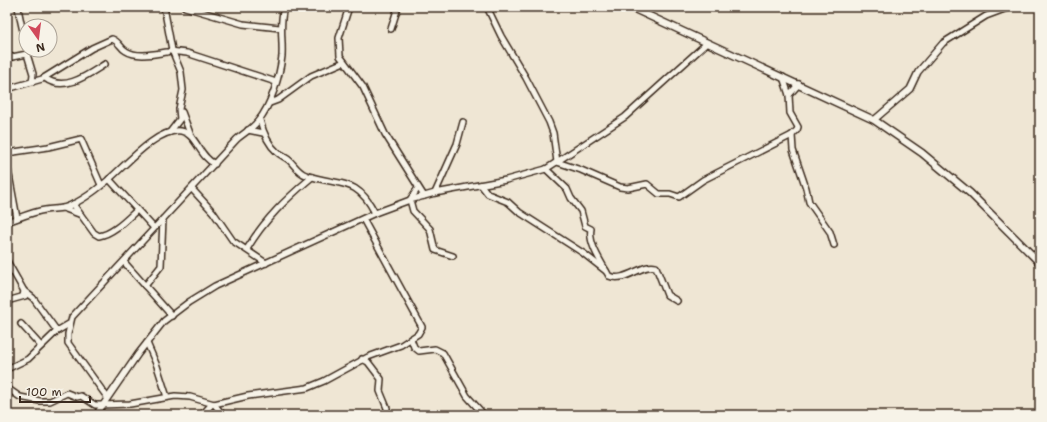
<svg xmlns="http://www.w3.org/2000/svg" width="1047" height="422" font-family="'Shantell Sans',sans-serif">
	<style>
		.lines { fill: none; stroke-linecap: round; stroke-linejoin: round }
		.minor-casing { stroke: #3b2a1e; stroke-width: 8 }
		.major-casing { stroke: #3b2a1e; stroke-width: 9 }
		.minor { stroke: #f7f3e8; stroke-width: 5 }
		.major { stroke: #f7f3e8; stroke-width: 6 }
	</style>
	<rect width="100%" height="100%" fill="#efe6d4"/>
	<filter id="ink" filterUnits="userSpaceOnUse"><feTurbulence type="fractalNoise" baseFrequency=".025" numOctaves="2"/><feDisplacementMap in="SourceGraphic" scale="8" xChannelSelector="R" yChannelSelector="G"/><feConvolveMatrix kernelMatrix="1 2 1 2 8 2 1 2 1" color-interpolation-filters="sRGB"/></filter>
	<g filter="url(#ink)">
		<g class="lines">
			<defs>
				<g id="minor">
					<path d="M18 7C20 21 24 33 26 46"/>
					<path d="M164 7 172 50 181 72 183 90 179 109 180 119 170 132"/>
					<path d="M185 7 243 24 280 28"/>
					<path d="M349 7 339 38 340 56 363 87 385 134 424 196"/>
					<path d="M487 7 501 36 526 78 549 122 553 133 557 162 581 170 620 187 628 188 647 184 659 194H670L679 197 703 180 792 135 797 130 798 127 790 113 789 95 783 77"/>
					<path d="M391 29 398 7"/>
					<path d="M170 51 187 53 276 82"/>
					<path d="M7 58 27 54 33 74 32 82"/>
					<path d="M45 78C64 93 89 74 105 64"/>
					<path d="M7 89 42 79 92 48 112 39C119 41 120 48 126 51 137 58 154 54 167 52"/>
					<path d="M789 95 799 84"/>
					<path d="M270 103 278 100 311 76 344 62"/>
					<path d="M182 112 191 136"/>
					<path d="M260 120C263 132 268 144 277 152 281 156 286 157 290 161 295 166 299 173 306 175 338 187 356 175 375 213"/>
					<path d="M874 120 910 89 918 72 943 43 986 16 1010 7"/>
					<path d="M248 130 263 133"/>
					<path d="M792 135 793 150 806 188 809 202 830 232 834 245"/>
					<path d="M7 153 48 147 81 139 101 185"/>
					<path d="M7 164 17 218"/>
					<path d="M546 169 567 189 571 198 581 211 585 226 591 229C588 244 602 263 609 276 625 283 642 263 656 267L667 295 677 301"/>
					<path d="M109 179 154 228"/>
					<path d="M481 185 488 194 508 202 519 212 583 253 606 271"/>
					<path d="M418 188 410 200 413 211 430 229 435 250 453 256"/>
					<path d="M192 189 213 212 233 241 266 263"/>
					<path d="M435 193 457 144 463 122"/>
					<path d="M73 204 94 233 99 236C113 234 127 219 137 210"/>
					<path d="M63 208 79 214"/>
					<path d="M7 222C19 218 32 212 45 210 51 209 57 209 63 208 78 204 95 191 107 181 125 166 157 128 181 131 196 133 199 157 215 164"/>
					<path d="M247 249C264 220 287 198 312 177"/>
					<path d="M7 261 24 291 23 296"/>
					<path d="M124 262 172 316"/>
					<path d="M145 286 161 266 163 219"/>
					<path d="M24 291 33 298 57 331"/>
					<path d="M7 301 25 296"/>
					<path d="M21 324 41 346"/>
					<path d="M411 339 414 347 419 351 435 349 443 353 467 396 484 415"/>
					<path d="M147 343 157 366 167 397"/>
					<path d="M362 359 368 362 381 379 380 391 387 408V415"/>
					<path d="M7 369 28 359 57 331 69 324"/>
					<path d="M7 388 20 397 40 401H50L67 393 77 397 81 396 95 405H102L130 404 175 396 190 397 214 404 248 396 307 388 324 381 368 357 401 345 418 334 422 327 363 219"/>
					<path d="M107 397 68 343V334L72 317 237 139C244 133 253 128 258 121 271 106 280 75 282 56 283 38 279 26 284 7"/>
					<path d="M214 404 223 415"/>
					<path d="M96 415 138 354 164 321 189 302 215 286 375 213 410 200 435 193 506 180 546 169 625 117 707 43"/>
					<path d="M202 415 212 404"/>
				</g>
				<path id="major" d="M630 7 874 120 922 153 970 193 1040 263"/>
			</defs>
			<use href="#minor" class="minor-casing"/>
			<use href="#major" class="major-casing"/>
			<use href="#minor" class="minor"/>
			<use href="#major" class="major"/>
		</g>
	</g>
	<rect width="1047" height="422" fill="none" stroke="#f7f3e8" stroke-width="24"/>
	<rect x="12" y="12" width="1023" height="398" fill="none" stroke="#3b2a1e" stroke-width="1.5" filter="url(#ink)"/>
	<g transform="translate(38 38) rotate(166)"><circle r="19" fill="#f7f3e8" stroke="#aca397"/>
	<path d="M0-3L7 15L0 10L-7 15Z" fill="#d1495b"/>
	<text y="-6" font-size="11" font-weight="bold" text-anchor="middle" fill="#3b2a1e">N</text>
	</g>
	<path d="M20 396v6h70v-6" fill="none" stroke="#3b2a1e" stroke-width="2"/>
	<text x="26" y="396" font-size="12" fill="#3b2a1e" stroke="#f7f3e8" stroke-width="3" paint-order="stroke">100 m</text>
</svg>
